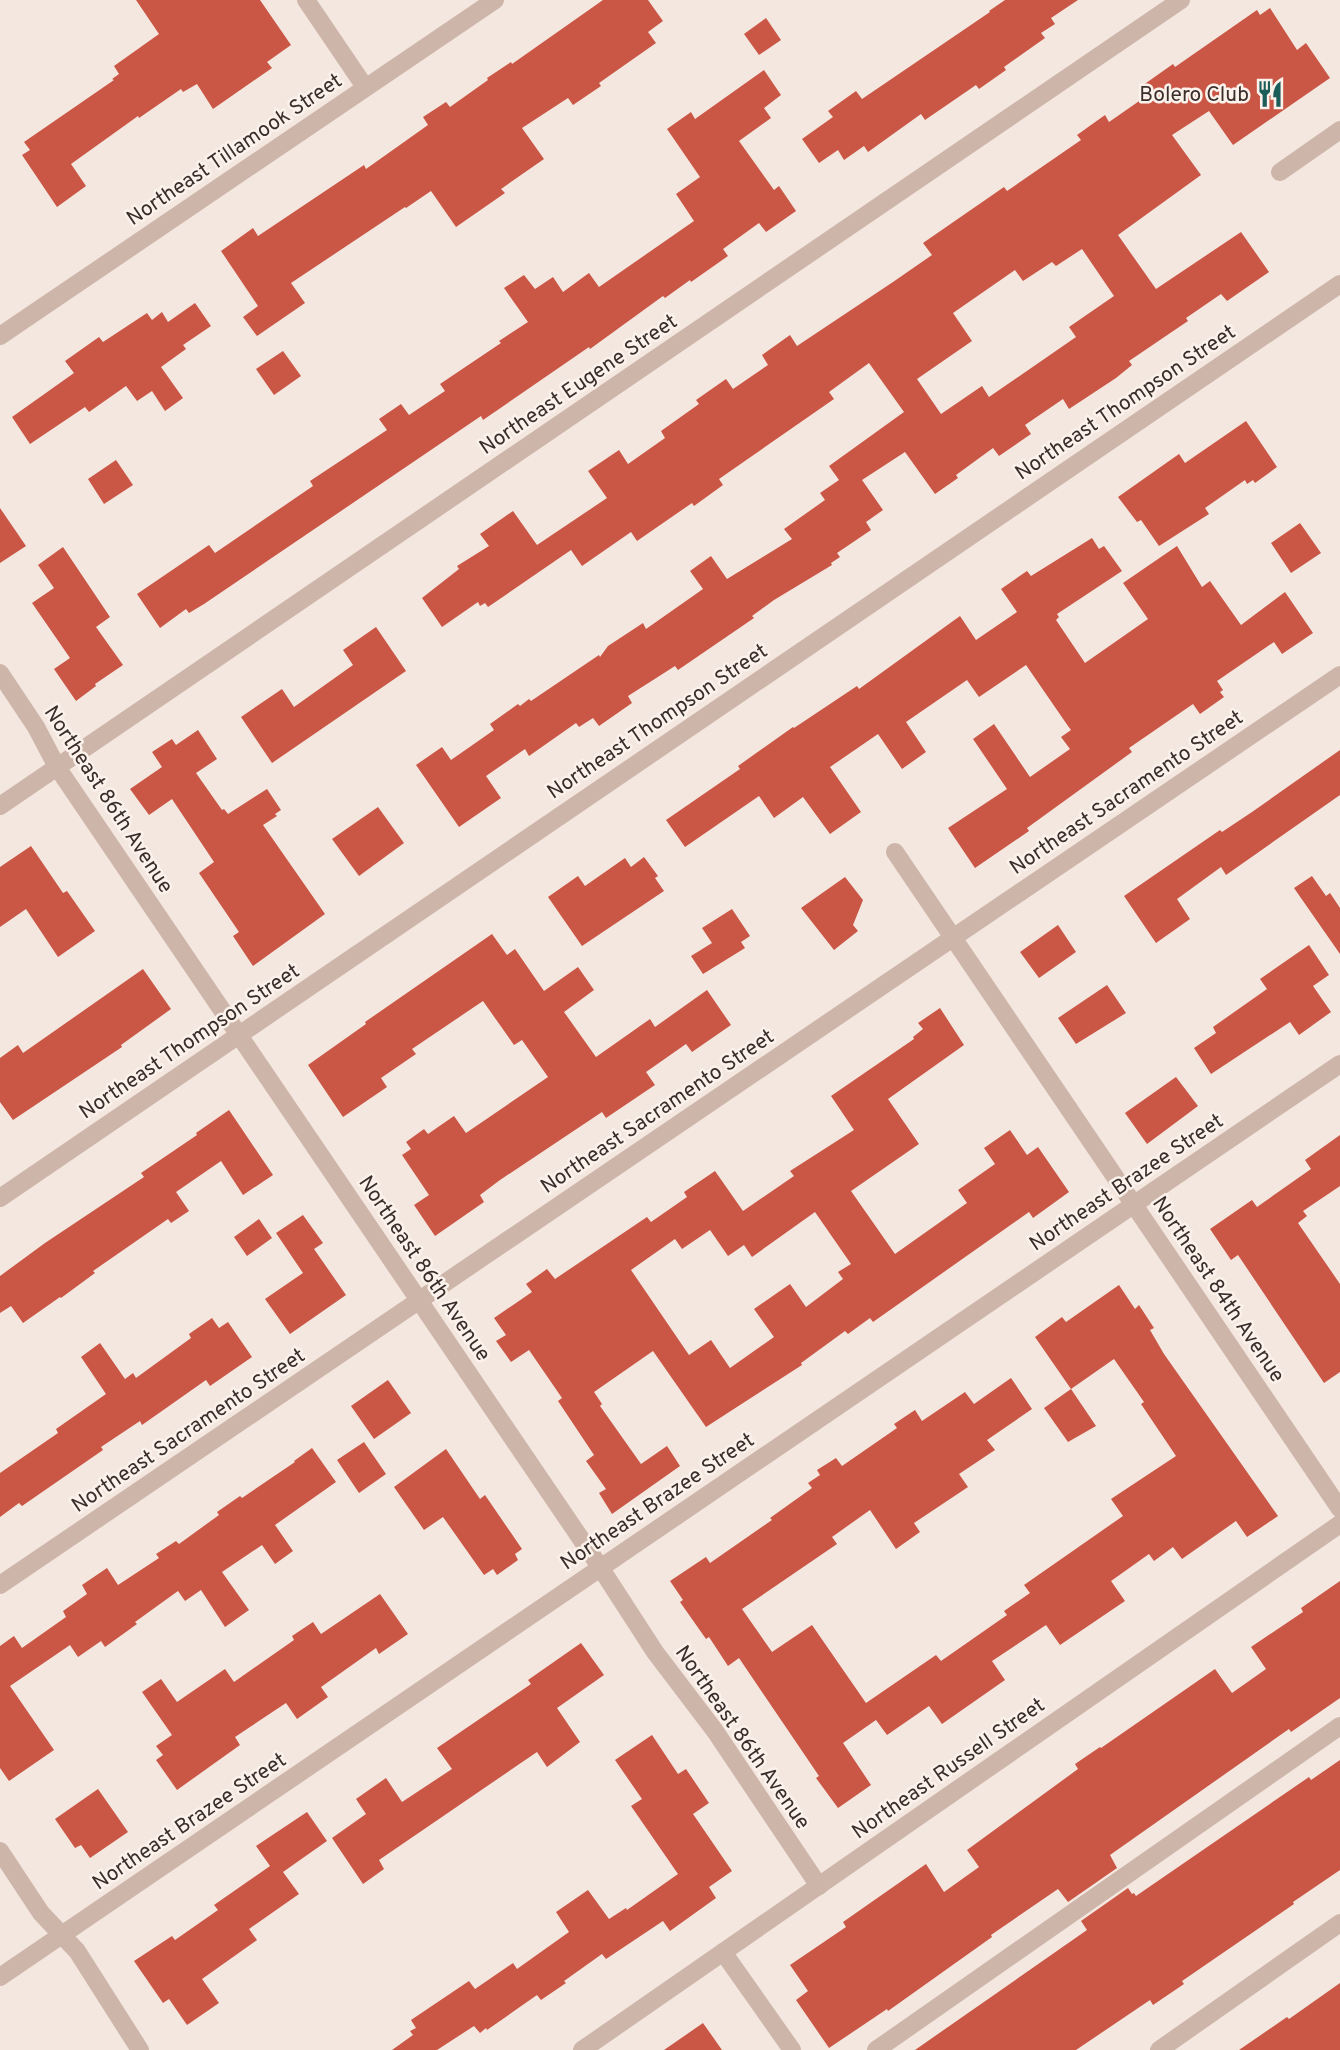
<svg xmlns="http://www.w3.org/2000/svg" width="1340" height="2050" font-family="Overpass,sans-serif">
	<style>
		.building { fill: #ca5646; fill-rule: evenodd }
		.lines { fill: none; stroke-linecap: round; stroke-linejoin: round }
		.minor { stroke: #cdb5aa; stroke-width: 18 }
		.labels { text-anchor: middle; stroke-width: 5; stroke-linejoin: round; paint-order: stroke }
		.poi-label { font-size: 21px; fill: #3a2d2a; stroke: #fbf2eb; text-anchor: end }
		.street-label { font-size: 21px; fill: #3a2d2a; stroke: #fbf2eb }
	</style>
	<rect width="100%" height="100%" fill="#f4e7df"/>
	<g class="building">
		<path d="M136 0H260L291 45 267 62 272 68 213 109 197 84 183 92 181 89 139 118 138 116 71 164 86 186 57 207 22 155 30 150 24 142 114 80 112 79 119 74 114 66 159 34Z"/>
		<path d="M603 0H648L663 21 648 32 656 43 599 83 601 86 573 105 568 98 522 128 544 159 501 189 505 193 456 227 431 191 406 208 405 207 291 283 305 303 257 336 243 317 258 306 221 251 253 228 258 236 364 165 366 169 428 125 423 117 446 102 450 107 488 80 487 78 511 62 512 64Z"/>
		<path d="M1005 0H1078L1051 18 1055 24 1041 33 1045 38 1004 67 1006 70 979 89 976 85 925 120 921 114 868 152 864 146 844 160 838 150 819 163 802 139 833 117 828 111 856 91 862 99 990 12 989 11Z"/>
		<path d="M1270 8 1297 50 1306 43 1330 78 1233 145 1209 111 1172 135 1201 175 1118 235 1156 289 1241 232 1269 272 1227 301 1221 294 1186 318 1188 321 1129 361 1132 365 1116 378 1069 409 1063 399 1025 425 1031 434 999 456 993 448 956 475 958 478 935 494 905 452 862 480 883 510 866 522 871 530 837 553 840 557 831 563 832 565 774 600 752 616 754 618 678 670 675 666 628 696 632 703 599 726 593 718 579 727 576 723 529 756 525 749 486 776 501 798 459 827 416 765 442 747 451 760 494 730 490 724 518 704 520 706 529 699 531 701 599 655 600 657 608 646 643 623 646 629 703 589 690 571 711 556 727 579 792 539 784 529 825 500 820 493 839 480 829 466 904 412 869 363 829 392 834 399 719 479 723 485 694 506 692 503 637 541 631 532 582 566 571 550 488 607 485 603 480 606 478 602 442 627 422 598 459 569 457 566 489 546 480 534 513 511 537 545 607 498 588 471 619 450 628 464 665 438 661 431 699 404 696 400 726 379 733 389 768 365 762 355 790 335 797 346 893 282 932 255 923 243 1004 187 1007 191 1081 140 1077 135 1105 115 1109 122 1145 97 1139 88 1173 64 1175 67 1257 10 1260 15ZM1082 249 1114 296 1069 327 1076 337 989 397 982 386 941 414 917 379 972 341 953 313 1015 270 1023 281 1052 262 1056 266Z"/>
		<path d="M766 18 781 40 759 55 744 34Z"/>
		<path d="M764 70 781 95 764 108 771 118 739 141 774 190 779 186 796 211 766 232 759 223 723 249 728 256 691 282 690 280 665 298 663 296 590 349 589 347 483 420 481 416 204 604 189 613 186 609 160 628 137 594 209 545 215 553 313 486 310 481 387 430 379 419 401 404 409 415 445 391 440 384 501 343 499 341 528 322 504 288 524 275 535 289 553 277 563 292 589 273 599 287 694 221 676 194 700 177 667 129 691 112 695 119Z"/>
		<path d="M195 303 211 326 183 345 186 349 161 367 183 398 165 411 152 391 137 401 126 386 89 412 85 407 30 444 12 417 74 373 65 361 99 337 103 342 147 313 152 320 162 312 168 322Z"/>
		<path d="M283 351 301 376 274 395 256 369Z"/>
		<path d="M1246 421 1277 467 1255 483 1253 480 1247 484 1245 480 1205 508 1209 514 1159 546 1141 520 1137 522 1118 497 1179 454 1185 463Z"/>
		<path d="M116 460 133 485 104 504 88 479Z"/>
		<path d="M0 508 26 546 0 563Z"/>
		<path d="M1300 523 1321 553 1291 573 1271 543Z"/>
		<path d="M1092 538 1099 549 1104 546 1122 571 1057 614 1059 617 1056 620 1085 663 1148 619 1123 583 1177 546 1202 587 1210 581 1241 625 1285 592 1313 633 1282 654 1274 642 1217 681 1223 690 1220 692 1224 697 1200 714 1193 704 1129 748 1132 752 1027 828 1029 831 975 868 948 828 1007 789 973 739 994 724 1030 777 1070 749 1061 737 1071 730 1068 726 1026 665 979 697 967 680 906 722 926 752 902 769 878 734 830 767 861 812 830 834 803 797 774 818 759 796 685 847 666 820 740 769 738 766 793 727 794 728 857 686 859 689 960 616 976 640 1017 612 1001 589 1027 571 1031 576Z"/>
		<path d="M63 547 110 617 96 627 123 665 95 684 96 686 76 701 54 669 70 658 32 603 54 588 38 565Z"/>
		<path d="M376 627 406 671 272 763 241 717 282 689 294 707 353 665 343 650Z"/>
		<path d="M198 730 217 759 196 773 222 810 224 809 228 814 267 789 281 810 275 814 277 816 263 825 325 914 253 966 233 936 239 932 199 873 214 862 172 799 149 815 130 789 162 767 152 752 172 739 176 745Z"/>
		<path d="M1340 750V795L1226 875 1221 867 1177 899 1190 919 1156 943 1124 896 1220 830 1222 832 1252 812Z"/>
		<path d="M378 807 404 843 359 876 332 839Z"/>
		<path d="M31 846 63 893 67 891 95 931 58 957 26 909 0 927V867Z"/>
		<path d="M644 857 658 876 655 878 664 891 582 946 548 897 578 876 585 886 625 858 631 867Z"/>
		<path d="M1312 876 1326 896 1330 893 1340 908V954L1294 888Z"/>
		<path d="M845 877 863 900 853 925 858 931 834 950 801 908Z"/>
		<path d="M732 909 750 936 741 942 745 948 703 974 691 956 712 943 702 928Z"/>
		<path d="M1058 925 1076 952 1039 978 1020 952Z"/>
		<path d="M492 934 507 955 515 949 544 991 578 967 594 990 564 1012 596 1057 650 1019 655 1027 707 990 731 1025 692 1052 686 1044 646 1072 655 1085 606 1118 602 1112 500 1180 480 1195 484 1202 435 1236 414 1205 429 1195 402 1155 411 1149 406 1142 424 1129 428 1134 454 1116 466 1133 548 1077 522 1040 514 1045 483 1001 412 1049 416 1054 381 1078 387 1087 343 1117 308 1065 366 1024 365 1022Z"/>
		<path d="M1309 945 1329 975 1313 986 1331 1012 1299 1035 1290 1022 1211 1074 1194 1048 1216 1033 1213 1027 1267 989 1260 979Z"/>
		<path d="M143 969 171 1009 121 1045 122 1047 13 1120 0 1102V1058L18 1045 23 1053Z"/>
		<path d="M1107 985 1126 1013 1076 1044 1058 1018Z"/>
		<path d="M940 1008 964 1045 888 1099 919 1144 851 1191 895 1254 967 1203 958 1190 995 1164 984 1148 1010 1130 1027 1155 1038 1147 1069 1192 1033 1218 1029 1212 873 1322 870 1318 848 1334 845 1331 801 1363 802 1365 706 1427 653 1351 594 1392 602 1404 600 1406 641 1464 667 1446 680 1466 612 1514 599 1493 606 1489 586 1461 594 1455 558 1401 562 1398 529 1350 511 1362 496 1341 506 1335 494 1318 532 1292 526 1284 547 1269 555 1279 647 1217 651 1222 687 1197 684 1192 715 1171 743 1211 794 1176 790 1171 854 1130 831 1096 914 1039 913 1037 923 1029 918 1023ZM815 1212 851 1264 838 1272 843 1279 806 1307 790 1284 754 1309 774 1337 730 1368 711 1340 689 1355 631 1270 675 1239 682 1249 710 1230 728 1256 744 1245 752 1257Z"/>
		<path d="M1176 1077 1198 1106 1147 1144 1125 1113Z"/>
		<path d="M229 1110 273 1175 243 1195 221 1161 176 1192 189 1211 171 1223 168 1219 93 1271 95 1273 61 1298 60 1297 23 1323 11 1306 0 1313V1276L45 1243 144 1177 141 1173 197 1135 196 1133Z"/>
		<path d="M1340 1135V1186L1303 1211 1307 1216 1298 1223 1340 1284V1372L1324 1383 1238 1255 1231 1260 1210 1229 1252 1200 1257 1207 1311 1169 1305 1160Z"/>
		<path d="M303 1215 323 1243 314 1249 346 1295 290 1334 265 1299 303 1273 276 1233Z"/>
		<path d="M259 1219 272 1238 247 1256 234 1237Z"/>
		<path d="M1119 1285 1135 1309 1139 1305 1154 1328 1150 1330 1164 1354 1278 1516 1247 1537 1236 1521 1182 1559 1173 1547 1154 1561 1149 1554 1111 1581 1125 1601 1060 1645 1046 1625 992 1661 1005 1680 942 1724 929 1706 887 1735 876 1720 843 1743 871 1785 838 1808 816 1778 819 1776 739 1658 728 1666 709 1637 706 1639 680 1602 683 1600 670 1581 706 1557 710 1563 772 1520 770 1518 812 1488 808 1483 820 1475 817 1470 836 1458 842 1466 897 1428 894 1424 915 1410 922 1421 965 1392 974 1404 1011 1378 1032 1409 987 1440 995 1450 959 1474 968 1487 914 1523 920 1532 896 1549 870 1510 832 1537 837 1544 742 1609 772 1652 812 1625 866 1703 936 1655 941 1661 1007 1615 1004 1611 1030 1593 1024 1585 1123 1516 1111 1499 1176 1456 1141 1404 1144 1402 1114 1359 1071 1389 1035 1337 1062 1317 1066 1322Z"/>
		<path d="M212 1318 219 1328 228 1322 252 1357 210 1386 206 1380 142 1425 140 1421 101 1447 103 1450 22 1506 19 1503 0 1517V1473L58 1433 56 1429 106 1394 81 1357 100 1343 125 1379 133 1373 136 1378 191 1338 189 1334Z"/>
		<path d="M388 1380 411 1413 374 1439 351 1406Z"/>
		<path d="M1071 1389 1096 1426 1068 1442 1044 1408Z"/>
		<path d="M364 1442 386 1474 359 1493 337 1460Z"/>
		<path d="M312 1448 336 1482 275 1525 293 1551 275 1564 262 1545 222 1572 249 1610 225 1627 201 1590 185 1601 178 1591 135 1622 137 1624 105 1647 101 1641 78 1657 70 1645 10 1686 54 1750 9 1781 0 1768V1646L14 1636 22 1648 66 1617 63 1611 87 1594 82 1585 107 1568 118 1585 159 1558 156 1554 176 1541 179 1544 219 1515 217 1512 240 1496 242 1498 295 1462 294 1461Z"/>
		<path d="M446 1449 480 1499 485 1495 522 1549 515 1554 518 1560 497 1575 493 1569 484 1575 443 1517 424 1530 394 1487Z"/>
		<path d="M1340 1581V1698L1291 1732 1289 1729 1110 1855 1117 1868 1068 1902 1058 1889 991 1935 992 1937 888 2011 887 2009 829 2048 796 2000 808 1991 790 1965 846 1927 843 1922 926 1864 944 1892 979 1867 967 1850 1078 1769 1075 1764 1100 1747 1101 1748 1215 1669 1232 1693 1266 1669 1251 1647 1303 1612 1301 1608Z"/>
		<path d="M380 1594 408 1634 379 1654 376 1648 321 1687 328 1697 297 1719 286 1703 235 1737 240 1745 177 1790 156 1760 163 1755 156 1746 172 1735 142 1692 161 1679 177 1702 225 1669 234 1682 294 1640 292 1636 313 1622 321 1634Z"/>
		<path d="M581 1643 604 1675 557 1708 580 1742 547 1767 537 1752 379 1860 384 1869 363 1884 332 1838 366 1814 356 1799 386 1778 402 1802 452 1769 437 1748 531 1684 528 1680Z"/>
		<path d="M652 1735 678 1774 686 1769 709 1803 693 1814 732 1871 709 1887 716 1898 670 1931 663 1921 606 1959 602 1954 564 1981 566 1983 541 2000 537 1995 487 2030 486 2028 480 2033 474 2026 437 2050H392L413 2035 410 2031 416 2028 411 2020 469 1981 475 1989 513 1963 517 1969 569 1932 556 1912 588 1890 609 1919 626 1908 627 1910 678 1874 631 1806 642 1799 615 1760Z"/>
		<path d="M1340 1760V1870L1293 1902 1294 1904 1182 1981 1184 1984 1153 2005 1150 2000 1076 2050H915L1087 1930 1081 1921 1128 1888 1132 1894 1134 1893 1136 1896 1309 1777 1311 1780Z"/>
		<path d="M98 1789 128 1832 90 1858 81 1845 75 1848 55 1819Z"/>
		<path d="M307 1812 327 1841 283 1872 299 1894 249 1929 257 1940 202 1979 219 2003 187 2025 169 1999 163 2003 134 1961 172 1936 175 1940 218 1910 214 1905 270 1866 256 1846Z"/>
		<path d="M1340 1983V2050H1239L1287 2017 1289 2019Z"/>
		<path d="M703 2023 722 2050H664Z"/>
	</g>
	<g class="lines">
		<g class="minor">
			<path d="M306 0 365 87"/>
			<path d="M1280 172 1340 130"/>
			<path d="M0 336 495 0"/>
			<path d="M0 673 36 727 57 767 600 1567 655 1652 715 1731 819 1886"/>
			<path d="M0 806 1181 0"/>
			<path d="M895 852 1340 1509"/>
			<path d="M0 1198 1340 284"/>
			<path d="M0 1585 1340 675"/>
			<path d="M0 1851 41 1913 77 1951 140 2050"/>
			<path d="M723 1952 792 2050"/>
			<path d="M0 1977 1340 1064"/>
			<path d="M582 2050 1340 1524"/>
			<path d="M876 2050 1340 1726"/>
			<path d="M1159 2050 1340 1923"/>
		</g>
	</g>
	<defs>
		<symbol id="restaurant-bare" viewBox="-9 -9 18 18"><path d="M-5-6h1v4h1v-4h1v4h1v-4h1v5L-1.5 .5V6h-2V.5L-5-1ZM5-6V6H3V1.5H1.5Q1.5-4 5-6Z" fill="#1d5d59" stroke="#fbf2eb" stroke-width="2.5" paint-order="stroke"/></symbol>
	</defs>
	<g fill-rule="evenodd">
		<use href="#restaurant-bare" x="1251" y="75" width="38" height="38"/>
	</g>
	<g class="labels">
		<g class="poi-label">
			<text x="1249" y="101">Bolero Club</text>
		</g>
		<g class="street-label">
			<text transform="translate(234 149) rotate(-34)" y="7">Northeast Tillamook Street</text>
			<text transform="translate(578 384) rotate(-34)" y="7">Northeast Eugene Street</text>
			<text transform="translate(1125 402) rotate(-34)" y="7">Northeast Thompson Street</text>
			<text transform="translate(657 721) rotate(-34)" y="7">Northeast Thompson Street</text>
			<text transform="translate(1126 792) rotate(-34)" y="7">Northeast Sacramento Street</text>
			<text transform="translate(109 799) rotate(57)" y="7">Northeast 86th Avenue</text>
			<text transform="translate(189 1041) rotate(-34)" y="7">Northeast Thompson Street</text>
			<text transform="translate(657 1111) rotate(-34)" y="7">Northeast Sacramento Street</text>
			<text transform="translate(1126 1182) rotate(-34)" y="7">Northeast Brazee Street</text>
			<text transform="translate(425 1268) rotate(56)" y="7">Northeast 86th Avenue</text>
			<text transform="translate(1219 1289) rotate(56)" y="7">Northeast 84th Avenue</text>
			<text transform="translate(188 1430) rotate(-34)" y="7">Northeast Sacramento Street</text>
			<text transform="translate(657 1501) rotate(-34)" y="7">Northeast Brazee Street</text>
			<text transform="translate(743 1737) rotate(55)" y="7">Northeast 86th Avenue</text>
			<text transform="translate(948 1768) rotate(-35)" y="7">Northeast Russell Street</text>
			<text transform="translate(189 1821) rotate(-34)" y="7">Northeast Brazee Street</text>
		</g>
	</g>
</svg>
